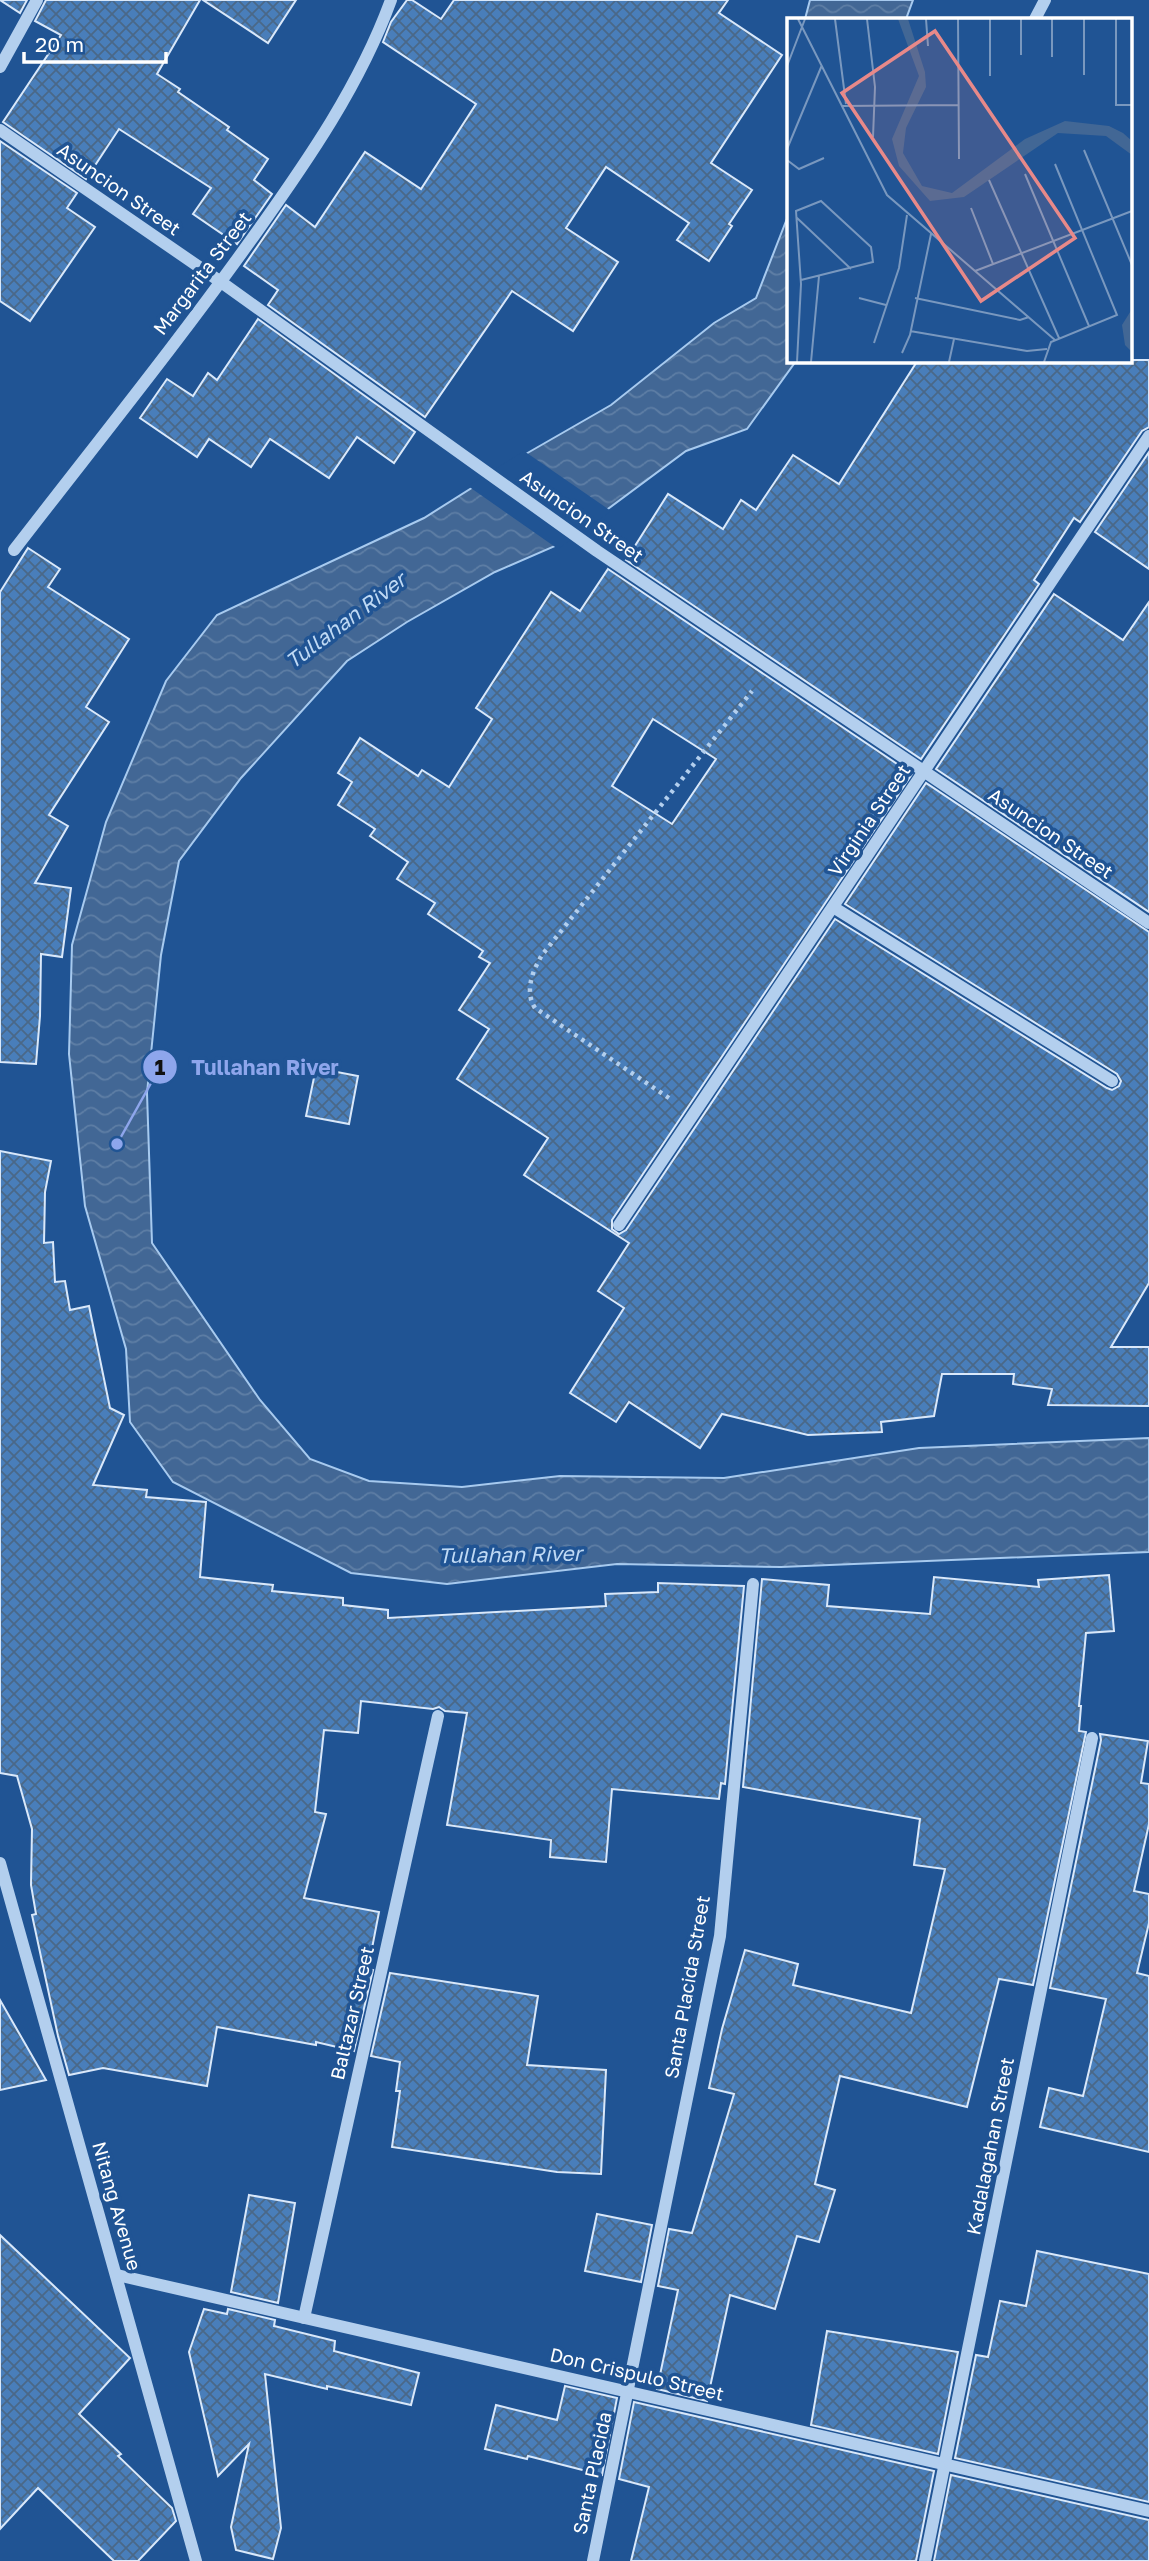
<svg xmlns="http://www.w3.org/2000/svg" width="1149" height="2561" font-family="'Golos Text',sans-serif">
	<style>
		.water { fill: url(#water-waves); stroke: #a7caef; stroke-width: 2 }
		.pier { fill: #205494 }
		.building { fill: url(#building-cross-hatch); stroke: #d9e8fa; stroke-width: 2; fill-rule: evenodd }
		.lines { fill: none; stroke-linecap: round; stroke-linejoin: round }
		.path { stroke: #b3cfee; stroke-width: 4.5; stroke-dasharray: 3.5 5; stroke-linecap: butt }
		.minor { stroke: #b3cfee; stroke-width: 12 }
		.labels { text-anchor: middle; stroke-width: 7; stroke-linejoin: round; paint-order: stroke }
		.street-label { font-size: 19px; fill: #fff; stroke: #205494 }
		.water-label { font-size: 21px; font-style: italic; fill: #bfd9f4; stroke: #205494 }
		.inset-road { fill: none; stroke: #7998bf; stroke-width: 2 }
		.view { fill: #e88989; fill-opacity: 0.15; stroke: #e88989; stroke-width: 3.5 }
		.inset-edge { fill: none; stroke: #fff; stroke-width: 3.5 }
		.leader { fill: none; stroke: #8ea6ec; stroke-width: 2.5 }
		.callout-dot { fill: #8ea6ec; stroke: #205494; stroke-width: 2.5 }
		.mark-label { font-size: 21px; text-anchor: middle; font-weight: bold; fill: #111 }
		.callout-label { font-size: 21px; text-anchor: middle; font-weight: bold; fill: #8ea6ec; stroke: #205494; stroke-width: 7; stroke-linejoin: round; paint-order: stroke }
	</style>
	<defs>
		<pattern id="water-waves" width="16" height="10" patternUnits="userSpaceOnUse" patternTransform="scale(1.75)"><rect width="16" height="10" fill="#426795"/><path d="M0 5q4-4 8 0t8 0" fill="none" stroke="#5e7ea5"/></pattern>
		<pattern id="building-cross-hatch" width="8" height="8" patternUnits="userSpaceOnUse" patternTransform="scale(1.75)"><rect width="8" height="8" fill="#497eba"/><path d="M0 0l8 8M0 8l8-8" fill="none" stroke="#4a6888"/></pattern>
	</defs>
	<rect width="100%" height="100%" fill="#205494"/>
	<g class="water">
		<path d="M810 0H913L906 19H805Z"/>
		<path d="M788 216V360L796 361 747 429 686 451 562 543 495 572 407 622 347 661 241 778 179 861 161 955 147 1093 152 1243 260 1400 310 1459 369 1481 462 1487 560 1476 724 1478 919 1448 1149 1438V1552L781 1567 617 1564 447 1584 351 1573 173 1482 130 1422 126 1349 85 1206 69 1054 72 945 106 822 166 681 217 615 424 518 524 455 611 405 714 323 756 298Z"/>
	</g>
	<path class="pier" d="M524 451 611 511 558 549 468 486Z"/>
	<g class="building">
		<path d="M0 0H27L20 13Z"/>
		<path d="M46 0H200L157 74 180 89 178 92 229 127 227 130 268 159 254 180 272 194 237 244 193 214 211 188 119 129 86 179 3 122 61 35 35 21Z"/>
		<path d="M203 0H296L268 43Z"/>
		<path d="M407 0H412L441 19 454 0H728L719 13 782 55 711 163 752 190 729 224 732 226 709 261 677 240 689 223 606 167 566 228 618 262 573 331 512 291 425 417 268 305 278 290 244 266 286 205 315 227 365 152 421 189 476 104 383 42 391 22Z"/>
		<path d="M0 141 77 193 67 208 95 227 30 321 0 301Z"/>
		<path d="M258 319 415 432 394 463 357 437 329 478 270 439 251 467 209 439 197 457 140 418 167 379 193 396 208 373 217 380Z"/>
		<path d="M918 360H1149V427L1142 431 1080 522 1074 518 1034 580 1039 584 921 759 626 560 668 494 723 529 741 500 756 510 793 455 839 484Z"/>
		<path d="M1149 452V569L1095 532Z"/>
		<path d="M28 548 60 569 48 587 129 639 86 707 109 722 49 815 68 826 35 883 71 888 62 957 41 954 40 1016 36 1064 0 1062V592Z"/>
		<path d="M608 569 912 774 612 1220V1229L619 1234 626 1230 835 919 1107 1088 1112 1090 1119 1086 1121 1081 1117 1074 845 904 926 783 1149 932V1283L1111 1347H1149V1406L1048 1405 1052 1389 1013 1384 1014 1374H942L934 1416 881 1422 882 1432 808 1435 722 1414 700 1448 629 1402 616 1422 570 1393 624 1308 598 1291 629 1243 524 1175 548 1138 457 1079 489 1029 459 1010 490 963 479 957 483 951 428 914 435 903 397 879 408 862 370 836 375 829 338 805 352 782 338 773 360 738 418 776 422 770 449 787 492 719 476 708 551 592 580 611ZM653 719 716 759 672 824 612 786Z"/>
		<path d="M1054 594 1123 640 1149 602V912L936 769Z"/>
		<path d="M316 1068 358 1076 349 1124 306 1116Z"/>
		<path d="M0 1151 51 1161 45 1192 44 1243 53 1242 55 1282 65 1281 70 1310 89 1306 110 1408 124 1415 93 1485 147 1490 146 1497 206 1502 200 1577 273 1585 272 1591 343 1598V1605L388 1610V1618L606 1606 605 1594 658 1592V1583L744 1586 725 1784 721 1783 719 1799 612 1789 606 1862 550 1857 551 1840 447 1825 467 1713 445 1711 439 1707 433 1709 361 1701 358 1733 324 1730 315 1812 326 1814 304 1898 379 1912 368 1969 373 1970 354 2051 316 2042V2045L217 2027 207 2086 103 2068 69 2075 58 2036 32 1915 36 1914 31 1885 32 1829 17 1776 0 1773Z"/>
		<path d="M1109 1575 1114 1631 1086 1633 1079 1706H1081L1079 1731 1086 1732 1033 1985 999 1979 967 2107 840 2076 815 2184 835 2190 819 2242 797 2236 775 2309 730 2295 707 2401 657 2389 678 2290 658 2286 669 2229 692 2233 734 2094 709 2088 722 2029 745 1950 798 1964 793 1985 911 2013 945 1869 914 1865 920 1819 743 1787 762 1579 829 1585 827 1606 930 1614 934 1577 1039 1587 1038 1580Z"/>
		<path d="M1100 1734 1148 1741 1141 1783 1149 1784V1824L1134 1891 1149 1894V1923L1137 1973 1149 1976V2152L1040 2127 1049 2088 1083 2096 1106 1999 1050 1988 1101 1740Z"/>
		<path d="M390 1973 538 1996 527 2065 606 2070 601 2174 557 2172 392 2147 400 2091H396L400 2062 371 2056Z"/>
		<path d="M0 2000 46 2080 0 2090Z"/>
		<path d="M249 2195 295 2203 278 2303 231 2292Z"/>
		<path d="M597 2214 652 2225 641 2282 585 2271Z"/>
		<path d="M0 2235 130 2358 79 2414 121 2454 118 2456 172 2508 176 2521 138 2561H114L38 2488 0 2529Z"/>
		<path d="M1037 2251 1149 2274V2502L955 2458 976 2355 988 2357 1000 2301 1026 2306Z"/>
		<path d="M204 2309 227 2314 228 2309 275 2320 274 2326 335 2341 334 2351 419 2373 411 2405 327 2386V2389L265 2374 281 2528 273 2559 236 2550 231 2527 249 2444 218 2476 189 2352Z"/>
		<path d="M827 2331 958 2352 938 2454 811 2425Z"/>
		<path d="M565 2386 617 2398 602 2475 528 2456 527 2459 485 2449 496 2405 557 2420Z"/>
		<path d="M634 2402 934 2471 916 2561H631L649 2487 619 2479Z"/>
		<path d="M951 2475 1149 2520V2561H934Z"/>
	</g>
	<g class="lines">
		<path class="path" d="M669 1098 535 1008C524 991 533 970 542 955L752 691"/>
		<g class="minor">
			<path d="M1035 19 1045 0"/>
			<path d="M0 67 37 0"/>
			<path d="M0 130 221 282 597 551 1149 923"/>
			<path d="M14 550C95 445 179 341 256 233 308 160 360 85 391 0"/>
			<path d="M833 907 1112 1081"/>
			<path d="M619 1225 1149 436"/>
			<path d="M0 1863 196 2561"/>
			<path d="M117 2275 1149 2511"/>
			<path d="M304 2318 438 1716"/>
			<path d="M593 2561 720 1936 753 1584"/>
			<path d="M925 2561 1092 1738"/>
		</g>
	</g>
	<g class="labels">
		<g class="street-label">
			<text transform="translate(119 189) rotate(35)" y="7">Asuncion Street</text>
			<text transform="translate(202 273) rotate(-53)" y="7">Margarita Street</text>
			<text transform="translate(582 516) rotate(35)" y="7">Asuncion Street</text>
			<text transform="translate(869 820) rotate(-56)" y="7">Virginia Street</text>
			<text transform="translate(1051 833) rotate(34)" y="7">Asuncion Street</text>
			<text transform="translate(687 1987) rotate(-80)" y="7">Santa Placida Street</text>
			<text transform="translate(352 2013) rotate(-77)" y="7">Baltazar Street</text>
			<text transform="translate(990 2146) rotate(-79)" y="7">Kadalagahan Street</text>
			<text transform="translate(117 2206) rotate(74)" y="7">Nitang Avenue</text>
			<text transform="translate(637 2374) rotate(13)" y="7">Don Crispulo Street</text>
			<text transform="translate(592 2473) rotate(-78)" y="7">Santa Placida</text>
		</g>
		<g class="water-label">
			<text transform="translate(346 621) rotate(-37)" y="7">Tullahan River</text>
			<text transform="translate(510 1555) rotate(-1)" y="7">Tullahan River</text>
		</g>
	</g>
	<g transform="translate(787 18)">
		<rect width="345" height="345" fill="#205494"/>
		<path d="M111 1H121L138 54 139 69 119 110 116 135 135 168 165 175 238 121 278 103 322 108 336 115 345 123V137L319 118 271 115 177 179 143 183 112 148 105 121 132 58ZM345 291V334L338 327 335 307Z" fill="#426795"/>
		<path class="inset-road" d="M11 1 100 177 268 322M48 1 59 86M80 1 88 69 86 119M139 1 141 28M171 1 172 141M203 1V58M234 1V37M265 1V39M329 1V87H345M0 48 18 1M297 57V1M55 88 172 87M0 131 35 47M297 132 345 247M0 142 12 151 37 140M238 156 302 308M202 162 272 320M184 190 206 246M9 199 64 251M188 253 345 193M72 280 99 287M128 280 233 302 242 299M123 313 240 333 260 331M87 325 112 250 120 197M115 335 123 317 144 216M10 344 14 266 9 193 34 183 84 229 86 244 14 262M24 344 32 258M162 344 167 321M257 344 264 324 330 297 268 146"/>
		<path class="view" d="M148 13 288 220 194 283 55 75Z"/>
		<rect width="345" height="345" class="inset-edge"/>
	</g>
	<path class="leader" d="M117 1144L160 1067"/>
	<g class="callout-dot">
		<circle cx="117" cy="1144" r="7"/>
		<circle cx="160" cy="1067" r="18"/>
	</g>
	<g class="mark-label">
		<text x="160" y="1075">1</text>
	</g>
	<g class="callout-label">
		<text x="265" y="1075">Tullahan River</text>
	</g>
	<path d="M24 52v10h142v-10" fill="none" stroke="#ffffff" stroke-width="3.5"/>
	<text x="35" y="52" font-size="21" fill="#ffffff" stroke="#205494" stroke-width="5" paint-order="stroke">20 m</text>
</svg>
